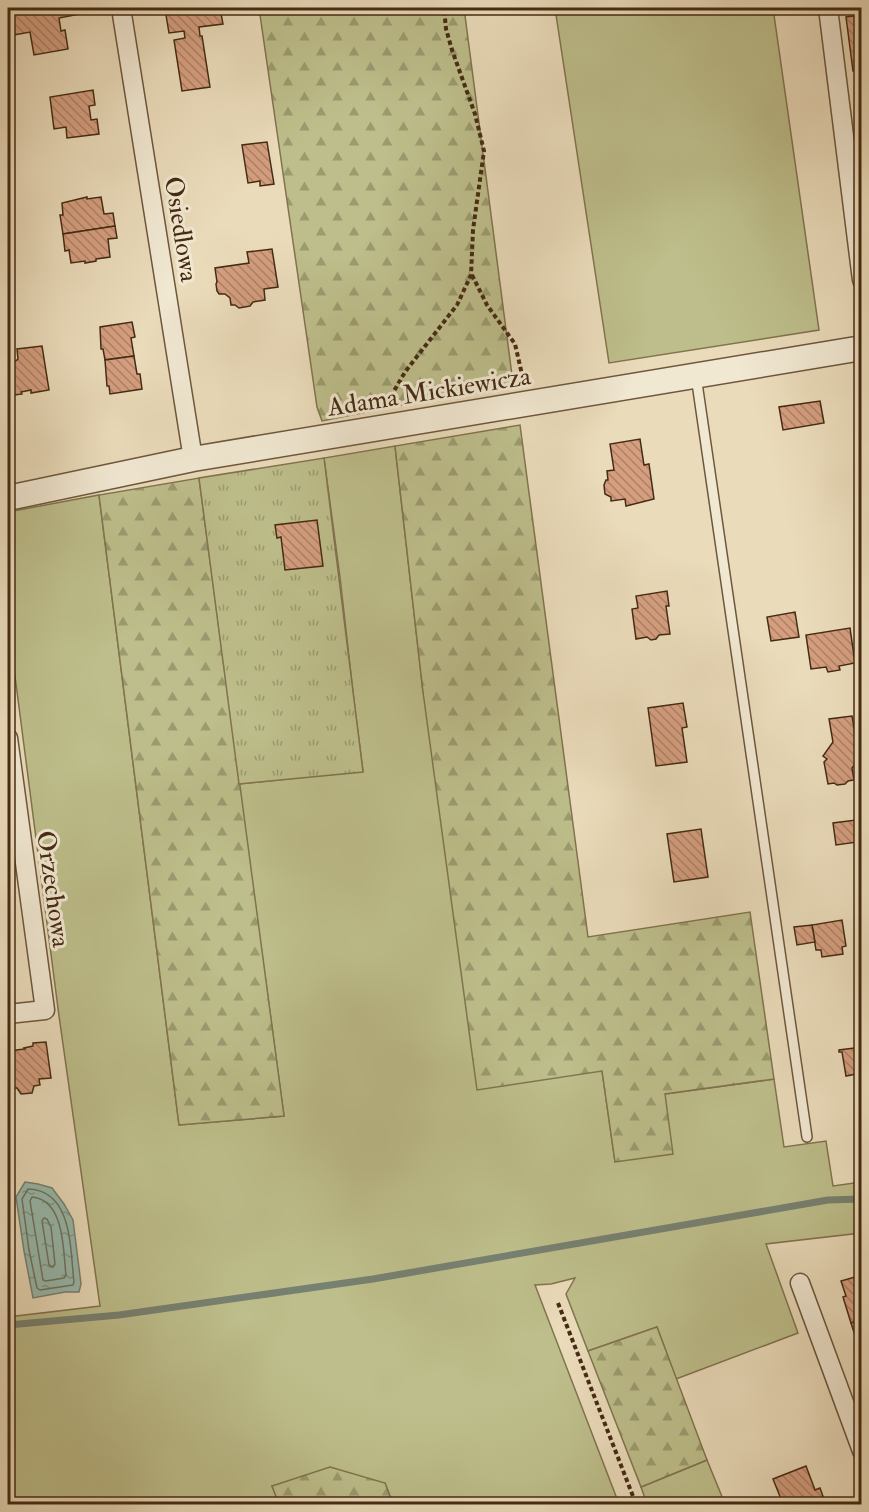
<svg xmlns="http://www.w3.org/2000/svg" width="869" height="1512" font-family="'IM FELL Double Pica',serif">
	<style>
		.grass { fill: #bdbe8b; stroke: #81744f; stroke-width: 1.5 }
		.forest { fill: url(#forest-firs); stroke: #81744f; stroke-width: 1.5 }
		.park { fill: url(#park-tufts); stroke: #81744f; stroke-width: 1.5 }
		.water { fill: url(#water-ripples); stroke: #778171; stroke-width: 1.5 }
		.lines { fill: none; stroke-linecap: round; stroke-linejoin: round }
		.shore { stroke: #6e7361; stroke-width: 1.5 }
		.stream { stroke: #778171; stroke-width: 7 }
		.building { fill: url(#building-back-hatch); stroke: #452b13; stroke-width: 1.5 }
		.service-casing { stroke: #6e573d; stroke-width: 12 }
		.minor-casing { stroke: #6e573d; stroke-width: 21 }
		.tertiary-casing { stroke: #6e573d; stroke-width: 27 }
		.path { stroke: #452b13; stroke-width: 4; stroke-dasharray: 4.5 3; stroke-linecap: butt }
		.service { stroke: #f1e8d2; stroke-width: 9 }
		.minor { stroke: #f1e8d2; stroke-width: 18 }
		.tertiary { stroke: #f1e8d2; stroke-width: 24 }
		.labels { text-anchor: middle; stroke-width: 6; stroke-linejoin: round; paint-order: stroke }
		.street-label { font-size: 26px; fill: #452b13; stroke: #f1e8d2 }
	</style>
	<defs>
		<pattern id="forest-firs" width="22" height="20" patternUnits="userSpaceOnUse" patternTransform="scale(1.5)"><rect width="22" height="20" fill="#bdbe8b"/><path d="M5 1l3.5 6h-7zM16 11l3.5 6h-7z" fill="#9b9b70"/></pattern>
		<pattern id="park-tufts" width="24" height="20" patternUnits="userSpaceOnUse" patternTransform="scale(1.5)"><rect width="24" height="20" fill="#bdbe8b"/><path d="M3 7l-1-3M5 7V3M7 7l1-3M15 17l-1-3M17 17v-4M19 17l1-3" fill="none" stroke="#9b9b70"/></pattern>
		<pattern id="water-ripples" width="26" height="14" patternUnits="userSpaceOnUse" patternTransform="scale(1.5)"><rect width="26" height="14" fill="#98bbaf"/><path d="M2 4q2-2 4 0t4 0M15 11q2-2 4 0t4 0" fill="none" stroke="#7e988d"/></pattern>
		<pattern id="building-back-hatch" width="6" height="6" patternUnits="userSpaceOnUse" patternTransform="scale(1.5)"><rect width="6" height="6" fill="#d49e7f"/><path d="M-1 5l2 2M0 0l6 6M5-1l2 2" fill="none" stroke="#ae8167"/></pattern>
	</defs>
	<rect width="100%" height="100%" fill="#eadbba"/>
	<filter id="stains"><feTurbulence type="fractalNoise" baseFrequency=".00333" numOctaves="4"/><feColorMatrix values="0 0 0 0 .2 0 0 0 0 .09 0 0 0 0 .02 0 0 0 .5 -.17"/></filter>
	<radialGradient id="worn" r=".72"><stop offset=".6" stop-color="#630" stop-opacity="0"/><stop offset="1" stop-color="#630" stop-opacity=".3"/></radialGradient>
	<g class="grass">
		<path d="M555 8H773L819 330 609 363Z"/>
		<path d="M395 446 423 692 602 1071 615 1161 665 1094 774 1079 784 1147 826 1141 833 1186 861 1182V1233L766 1244 798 1333 676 1379 657 1327 588 1351 566 1294 575 1278 551 1284 535 1285 619 1504H393L385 1483 272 1486 279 1504H8V1317L100 1306 59 1016 8 622V512L99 495 179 1125 284 1116 239 784 363 771 354 701 340 577 324 458Z"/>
		<path d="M707 1460 725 1504H647L641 1487Z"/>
	</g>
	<g class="forest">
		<path d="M259 8H464L513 383 322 421 317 407Z"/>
		<path d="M520 425 588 937 750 912 774 1079 665 1094 673 1154 615 1162 602 1071 477 1090 423 692 395 446Z"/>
		<path d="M199 478 284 1116 179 1125 99 495Z"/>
		<path d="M657 1327 707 1460 641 1487 588 1351Z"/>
		<path d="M330 1467 385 1483 393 1504H279L272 1486Z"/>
	</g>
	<path class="park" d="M324 458 363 772 239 784 199 478Z"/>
	<path class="water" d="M25 1182 38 1184 52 1188 64 1204 73 1220 81 1284 79 1292H65L33 1298 24 1251 16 1197Z"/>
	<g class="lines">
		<g class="shore">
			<path d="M28 1189C73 1190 70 1250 74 1282L73 1285 40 1290 37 1288 29 1250 22 1199Z"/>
			<path d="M32 1197C65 1200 63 1251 66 1275L64 1278 46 1281 43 1280 30 1201Z"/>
			<path d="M44 1218 47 1219 51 1227 55 1264 53 1267 49 1265 42 1221Z"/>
		</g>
		<path class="stream" d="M8 1325 119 1315 373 1279 828 1200 862 1199"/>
	</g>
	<g class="building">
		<path d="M8 8H79L80 14 59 18 61 31 65 30 68 49 34 55 30 32 8 36Z"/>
		<path d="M175 8H220L223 24 199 27 200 36H202L210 87 182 91 174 40 185 38 184 31 169 33 165 9Z"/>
		<path d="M861 15 862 70 853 71 846 17Z"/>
		<path d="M93 90 95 105 89 106 91 120 97 119 99 134 67 138 66 127 54 129 50 97Z"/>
		<path d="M267 142 274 184 260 186V181L248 183 242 145Z"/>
		<path d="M87 197V199L101 197 104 214 113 213 115 226 63 234 60 215H63L62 203Z"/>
		<path d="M115 226 117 238 108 239 110 257 96 259V261L85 263V261L71 263 69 250 65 251 63 234Z"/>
		<path d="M272 249 278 287 264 289 265 300 253 302 250 306 239 308 235 305H231L230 298 225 294H219L217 291 216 284 217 282 215 268 249 263 247 252Z"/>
		<path d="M132 322 135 337 131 338 134 356 105 360 103 349H101L100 327Z"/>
		<path d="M42 346 49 390 31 393V390L21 392 22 394 8 396V370H9L10 366 18 359 17 349Z"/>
		<path d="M134 356 137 374H140L142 389 110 394 109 386H107L105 360Z"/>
		<path d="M820 401 824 423 783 430 779 407Z"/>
		<path d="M640 439 644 465 649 464 654 499 626 506 625 499 611 501V497L605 494 604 485 606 480H608L607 471 614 470 610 444Z"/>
		<path d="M862 440V466H859L855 441Z"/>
		<path d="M317 520 323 566 285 570 281 537 277 538 275 525Z"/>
		<path d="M667 591 669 606H666L670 634 659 635 656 639 651 640 647 637 636 639 632 609 638 608 636 596Z"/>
		<path d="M795 612 799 637 771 641 767 617Z"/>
		<path d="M850 628 855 663 839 666 840 670 828 672 826 667 811 669 806 635Z"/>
		<path d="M683 703 687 727 682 728 687 762 656 766 648 708Z"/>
		<path d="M852 716 855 734 862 733V760L858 761 852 768 854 780 848 781 845 784 837 785 834 783 828 784 824 762 827 759 823 756 833 742 829 719Z"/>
		<path d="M856 820 857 825 862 824 861 863 857 842 836 845 833 823Z"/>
		<path d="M701 829 708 877 674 882 667 834Z"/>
		<path d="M842 920 846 946 842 947 843 954 822 957 821 950H816L812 925Z"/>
		<path d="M812 925 815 942 797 945 794 927Z"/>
		<path d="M46 1042 51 1078 39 1079 40 1085 34 1086 32 1093 21 1094 17 1088H11L8 1051 25 1049 24 1048 33 1046V1043Z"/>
		<path d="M862 1047V1073L846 1076 842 1052H839V1050Z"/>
		<path d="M862 1275V1320L851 1323 843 1297 846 1296 841 1281Z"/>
		<path d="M862 1320V1350L860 1351 851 1323Z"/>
		<path d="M806 1466 815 1490 820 1488 825 1502 834 1499 836 1504H799L797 1500 787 1504H783L773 1479Z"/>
	</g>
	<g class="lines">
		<defs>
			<path id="service" d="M696 376 807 1137"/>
			<g id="minor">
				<path d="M121 8 193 459"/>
				<path d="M828 8 862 280"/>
				<path d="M8 738 45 1010 8 1014"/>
				<path d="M800 1283 862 1451"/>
			</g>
			<path id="tertiary" d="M8 498 193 459 862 348"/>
		</defs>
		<use href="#service" class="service-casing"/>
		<use href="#minor" class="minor-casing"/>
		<use href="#tertiary" class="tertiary-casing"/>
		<g class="path">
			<path d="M472 275 487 305 515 344 524 383"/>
			<path d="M387 403 405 372 457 305 471 275 473 230 484 151 475 114 452 50 446 29 444 8"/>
			<path d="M558 1303 636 1504"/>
		</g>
		<use href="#service" class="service"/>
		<use href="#minor" class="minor"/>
		<use href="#tertiary" class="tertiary"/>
	</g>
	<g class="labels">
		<g class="street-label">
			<text transform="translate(182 229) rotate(81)" y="9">Osiedlowa</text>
			<text transform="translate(429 391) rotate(-9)" y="9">Adama Mickiewicza</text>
			<text transform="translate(54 889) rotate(82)" y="9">Orzechowa</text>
		</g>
	</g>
	<rect width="869" height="1512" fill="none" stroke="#eadbba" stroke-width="30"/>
	<rect x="9" y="9" width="851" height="1494" fill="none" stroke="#452b13" stroke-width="3"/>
	<rect x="15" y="15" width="839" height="1482" fill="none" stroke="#452b13" stroke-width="1.5"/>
	<rect width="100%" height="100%" filter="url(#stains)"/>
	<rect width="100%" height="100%" fill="url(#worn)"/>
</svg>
